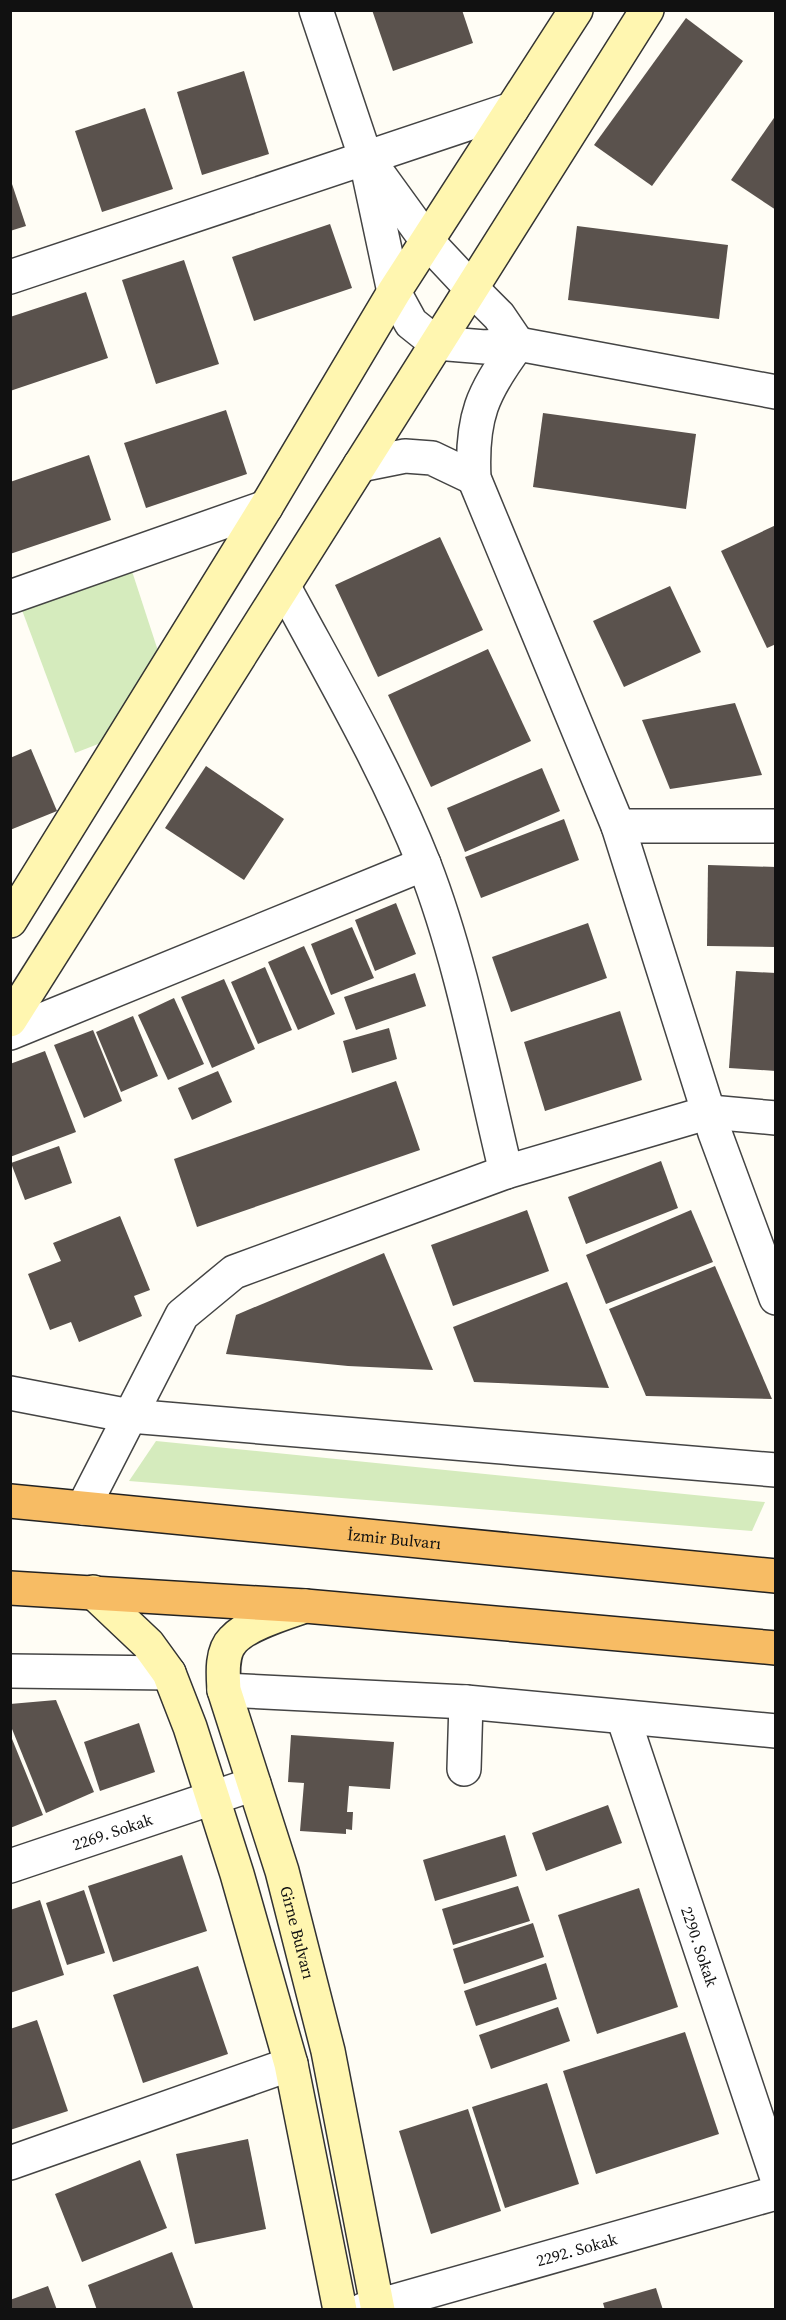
<svg xmlns="http://www.w3.org/2000/svg" width="786" height="2320" font-family="'Source Serif 4',serif">
	<style>
		.green { fill: #d5ebbd }
		.building { fill: #5a524d }
		.lines { fill: none; stroke-linecap: round; stroke-linejoin: round }
		.minor-casing { stroke: #444; stroke-width: 36 }
		.tertiary-casing { stroke: #444; stroke-width: 36 }
		.secondary-casing { stroke: #333; stroke-width: 36 }
		.trunk-casing { stroke: #222; stroke-width: 36 }
		.minor { stroke: #fff; stroke-width: 33 }
		.tertiary { stroke: #fff; stroke-width: 33 }
		.secondary { stroke: #fff6b0; stroke-width: 33 }
		.trunk { stroke: #f7bc64; stroke-width: 33 }
		.labels { text-anchor: middle; stroke-width: 6; stroke-linejoin: round; paint-order: stroke }
		.street-label { font-size: 16px; fill: #111; stroke: #fff }
	</style>
	<rect width="100%" height="100%" fill="#fffdf5"/>
	<g class="green">
		<path d="M129 562 160 657 111 739 75 753 19 602Z"/>
		<path d="M156 1441 765 1502 752 1531 129 1481Z"/>
	</g>
	<g class="building">
		<path d="M372 10H462L473 43 393 71Z"/>
		<path d="M686 18 743 61 652 186 594 145Z"/>
		<path d="M244 71 269 154 202 175 177 92Z"/>
		<path d="M145 108 173 189 102 212 75 131Z"/>
		<path d="M776 115V210L731 180Z"/>
		<path d="M10 178 26 226 10 231Z"/>
		<path d="M330 224 352 288 254 321 232 257Z"/>
		<path d="M577 226 728 245 719 319 568 300Z"/>
		<path d="M184 260 219 364 156 384 122 280Z"/>
		<path d="M86 292 108 358 10 391V317Z"/>
		<path d="M226 410 247 474 146 508 124 443Z"/>
		<path d="M543 413 696 434 686 509 533 487Z"/>
		<path d="M89 455 111 520 10 554V482Z"/>
		<path d="M776 525V644L767 648 721 551Z"/>
		<path d="M440 537 483 630 378 677 335 585Z"/>
		<path d="M670 586 701 652 624 687 593 621Z"/>
		<path d="M488 649 531 741 431 787 388 695Z"/>
		<path d="M735 703 762 775 670 789 642 720Z"/>
		<path d="M31 749 57 811 10 830V758Z"/>
		<path d="M206 766 284 819 244 880 165 828Z"/>
		<path d="M542 768 560 811 465 852 447 808Z"/>
		<path d="M564 819 579 860 481 898 465 857Z"/>
		<path d="M708 865 776 867V947L707 946Z"/>
		<path d="M396 903 416 954 375 971 355 920Z"/>
		<path d="M588 923 607 978 511 1012 492 957Z"/>
		<path d="M352 927 374 978 331 995 311 944Z"/>
		<path d="M304 946 335 1014 298 1030 268 962Z"/>
		<path d="M265 967 292 1030 258 1044 231 982Z"/>
		<path d="M736 971 776 973V1071L729 1068Z"/>
		<path d="M415 973 426 1006 356 1030 344 997Z"/>
		<path d="M224 979 255 1049 212 1068 181 997Z"/>
		<path d="M174 998 204 1064 168 1080 138 1015Z"/>
		<path d="M620 1011 642 1080 545 1111 524 1042Z"/>
		<path d="M133 1016 158 1076 121 1092 96 1032Z"/>
		<path d="M389 1028 397 1059 352 1073 343 1041Z"/>
		<path d="M93 1030 122 1101 84 1118 54 1045Z"/>
		<path d="M45 1051 76 1132 10 1157V1064Z"/>
		<path d="M218 1071 232 1102 192 1120 178 1088Z"/>
		<path d="M396 1081 420 1150 197 1227 174 1159Z"/>
		<path d="M59 1146 72 1183 25 1200 11 1163Z"/>
		<path d="M661 1161 678 1208 586 1244 568 1197Z"/>
		<path d="M527 1210 549 1271 453 1306 431 1245Z"/>
		<path d="M691 1210 713 1262 606 1304 586 1255Z"/>
		<path d="M120 1216 150 1290 134 1296 142 1316 79 1342 71 1322 50 1330 28 1274 61 1261 53 1243Z"/>
		<path d="M384 1253 433 1370 348 1366 226 1354 236 1315Z"/>
		<path d="M715 1266 772 1399 646 1396 609 1309Z"/>
		<path d="M567 1282 609 1388 474 1382 453 1327Z"/>
		<path d="M56 1700 94 1792 46 1813 10 1724V1704Z"/>
		<path d="M139 1723 155 1772 100 1791 84 1742Z"/>
		<path d="M10 1734 43 1815 10 1828Z"/>
		<path d="M291 1735 394 1742 390 1789 349 1786 347 1812H353L352 1830 346 1829V1834L300 1831 304 1783 288 1782Z"/>
		<path d="M608 1805 622 1843 546 1871 532 1833Z"/>
		<path d="M505 1835 517 1876 435 1901 423 1860Z"/>
		<path d="M182 1855 207 1931 113 1962 88 1886Z"/>
		<path d="M518 1886 530 1921 453 1945 442 1909Z"/>
		<path d="M639 1888 678 2007 597 2034 558 1915Z"/>
		<path d="M84 1890 105 1953 67 1965 46 1903Z"/>
		<path d="M40 1900 64 1975 10 1993V1910Z"/>
		<path d="M533 1923 544 1957 464 1984 453 1949Z"/>
		<path d="M546 1963 557 1999 476 2026 464 1991Z"/>
		<path d="M198 1966 228 2054 143 2083 113 1995Z"/>
		<path d="M558 2007 570 2041 491 2069 479 2035Z"/>
		<path d="M37 2020 68 2111 10 2130V2029Z"/>
		<path d="M685 2032 719 2134 596 2174 563 2071Z"/>
		<path d="M547 2083 579 2184 505 2208 472 2107Z"/>
		<path d="M468 2109 501 2211 431 2234 399 2131Z"/>
		<path d="M248 2139 266 2229 195 2244 176 2154Z"/>
		<path d="M140 2160 167 2228 82 2262 55 2194Z"/>
		<path d="M172 2252 194 2310H97L88 2285Z"/>
		<path d="M48 2286 57 2310H10V2300Z"/>
		<path d="M656 2288 663 2310H605L603 2303Z"/>
	</g>
	<g class="lines">
		<defs>
			<g id="minor">
				<path d="M471 288 499 316 518 344"/>
				<path d="M436 343 485 347 518 344 776 392"/>
				<path d="M518 344C482 392 471 418 474 478L618 826 715 1133 776 1298"/>
				<path d="M360 465 405 456 432 458 474 478"/>
				<path d="M284 587C333 678 386 768 424 864 462 962 481 1069 506 1172"/>
				<path d="M10 597 266 507"/>
				<path d="M618 826H776"/>
				<path d="M10 1033 424 864"/>
				<path d="M10 1393 130 1416 776 1470"/>
				<path d="M83 1508 182 1315 234 1272 506 1172 710 1112 776 1118"/>
				<path d="M224 1690 466 1702 776 1731"/>
				<path id="s1" d="M623 1717 776 2175"/>
				<path d="M464 1769 466 1702"/>
				<path d="M10 2163 291 2064"/>
				<path id="s2" d="M363 2310 776 2193"/>
			</g>
			<g id="tertiary">
				<path d="M316 10 365 156 394 292 411 323 436 343"/>
				<path d="M372 165 427 241 471 288"/>
				<path d="M10 277 512 109"/>
				<path d="M10 1671 169 1673"/>
				<path id="s3" d="M10 1866 254 1784"/>
			</g>
			<g id="secondary">
				<path d="M10 921 266 507 394 292 576 10"/>
				<path d="M10 1020 647 10"/>
				<path d="M93 1592 148 1644 169 1673 190 1727 237 1874 291 2064 340 2310"/>
				<path id="s4" d="M305 1606C285 1613 247 1624 233 1640 221 1652 223 1674 224 1690L282 1871 328 2051 378 2310"/>
			</g>
			<g id="trunk">
				<path id="s5" d="M10 1501 776 1576"/>
				<path d="M10 1588 305 1606 776 1648"/>
			</g>
		</defs>
		<use href="#minor" class="minor-casing"/>
		<use href="#tertiary" class="tertiary-casing"/>
		<use href="#secondary" class="secondary-casing"/>
		<use href="#trunk" class="trunk-casing"/>
		<use href="#minor" class="minor"/>
		<use href="#tertiary" class="tertiary"/>
		<use href="#secondary" class="secondary"/>
		<use href="#trunk" class="trunk"/>
	</g>
	<g class="labels">
		<g class="street-label">
			<text dy="6" stroke="none"><textPath href="#s5" startOffset="386">İzmir Bulvarı</textPath></text>
			<text dy="6" stroke="none"><textPath href="#s3" startOffset="108">2269. Sokak</textPath></text>
			<text dy="6" stroke="none"><textPath href="#s4" startOffset="386">Girne Bulvarı</textPath></text>
			<text dy="6" stroke="none"><textPath href="#s1" startOffset="242">2290. Sokak</textPath></text>
			<text dy="6" stroke="none"><textPath href="#s2" startOffset="222">2292. Sokak</textPath></text>
		</g>
	</g>
	<rect width="786" height="2320" fill="none" stroke="#111111" stroke-width="24"/>
</svg>
